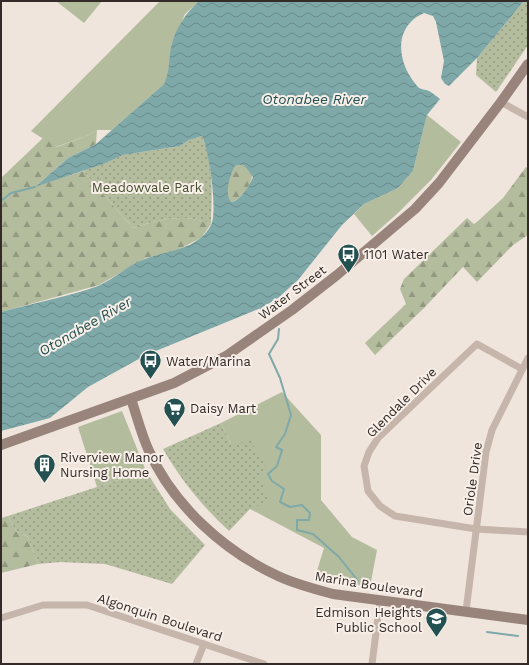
<svg xmlns="http://www.w3.org/2000/svg" width="529" height="665" font-family="'Work Sans',sans-serif">
	<style>
		.grass { fill: #b4bc9e }
		.forest { fill: url(#forest-firs) }
		.park { fill: url(#park-dots) }
		.water { fill: url(#water-waves); fill-rule: evenodd }
		.lines { fill: none; stroke-linecap: round; stroke-linejoin: round }
		.stream { stroke: #7ea9a8; stroke-width: 2 }
		.street { stroke: #c6b5aa; stroke-width: 7 }
		.secondary { stroke: #99847b; stroke-width: 10 }
		.labels { text-anchor: middle; stroke-width: 4; stroke-linejoin: round; paint-order: stroke }
		.park-label { font-size: 13px; fill: #454f2f; stroke: #f7efe8 }
		.poi-label { font-size: 13px; fill: #342b28; stroke: #f7efe8; text-anchor: start }
		.street-label { font-size: 13px; fill: #342b28; stroke: #f7efe8 }
		.water-label { font-size: 14px; font-style: italic; fill: #235051; stroke: #f7efe8 }
	</style>
	<defs>
		<pattern id="forest-firs" width="22" height="20" patternUnits="userSpaceOnUse"><rect width="22" height="20" fill="#b4bc9e"/><path d="M5 1l3.5 6h-7zM16 11l3.5 6h-7z" fill="#939981"/></pattern>
		<pattern id="park-dots" width="8" height="8" patternUnits="userSpaceOnUse"><rect width="8" height="8" fill="#b4bc9e"/><path d="M2 2h.1M6 6h.1" fill="none" stroke="#939981" stroke-width="1.8" stroke-linecap="round"/></pattern>
		<pattern id="water-waves" width="16" height="10" patternUnits="userSpaceOnUse"><rect width="16" height="10" fill="#7ea9a8"/><path d="M0 5q4-4 8 0t8 0" fill="none" stroke="#688a89"/></pattern>
	</defs>
	<rect width="100%" height="100%" fill="#efe5dc"/>
	<g class="grass">
		<path d="M56 1H102L84 23Z"/>
		<path d="M160 1H199L185 14 172 43 169 73 164 84 112 130H97L89 135 56 147 31 131Z"/>
		<path d="M427 115 461 142 431 180 398 213 372 236 354 214 364 204 398 188 413 171Z"/>
		<path d="M282 392 321 435V500L352 537 377 550 370 587 334 580 316 574 324 548 250 509 231 444 221 423Z"/>
		<path d="M122 411 146 471 97 487 78 427Z"/>
	</g>
	<g class="forest">
		<path d="M97 130 96 144 68 158 36 186 83 171 133 228C162 219 182 213 211 224L201 238 175 251 146 258 99 285 1 312V178L43 138 57 147 89 135Z"/>
		<path d="M240 165H244L252 174C253 183 239 202 230 202 224 192 230 176 235 166Z"/>
		<path d="M526 167 528 168V235L513 245 477 282 463 267 423 309 375 355 365 343 406 304 400 289 404 279 467 218 474 224 478 221 503 198Z"/>
		<path d="M8 516 16 531 28 537 38 564 1 573V518Z"/>
	</g>
	<g class="park">
		<path d="M524 1H528V45L496 92 476 75 477 58Z"/>
		<path d="M202 136C214 163 212 195 211 224 182 213 162 219 133 228L83 171 123 155 180 146 189 140Z"/>
		<path d="M221 423 231 444 251 441 266 467 259 476 269 501 250 509 229 531C203 507 181 480 163 449Z"/>
		<path d="M146 471 170 509 205 545 172 584 105 564 60 562 38 564 28 537 16 531 8 516Z"/>
	</g>
	<path class="water" d="M199 1H524L477 58 449 86 445 84 441 78 444 61 436 22 433 16 424 13C392 27 397 64 418 87 421 90 425 89 429 91 433 93 436 96 440 99L427 115 413 171 398 188 364 204 342 225 298 280 278 298 261 308 146 355 88 387 50 418 1 431V312C33 303 67 297 98 286 114 279 128 265 145 259 168 250 198 250 211 225 218 211 209 150 202 136L189 140 180 146 123 155 103 164 35 187 68 158 96 144 164 84C171 69 168 58 172 43 177 26 186 13 199 1ZM240 165H244L253 177C250 185 239 202 231 202 224 193 230 176 235 166Z"/>
	<g class="lines">
		<g class="stream">
			<path d="M1 201 11 193 35 187"/>
			<path d="M261 308 267 317"/>
			<path d="M279 329 278 339 269 354 280 378 291 415 285 434 276 447 282 450 277 466 268 474 272 481 284 489 280 502 290 507 302 505 310 513 309 520H297V530L313 534 339 557 358 581"/>
			<path d="M487 632 518 636"/>
		</g>
		<g class="street">
			<path d="M501 102 528 117"/>
			<path d="M522 369 477 344 378 438 369 452 364 466 368 491 380 506 395 516 476 529 528 532"/>
			<path d="M466 611 486 452 492 430 528 358"/>
			<path d="M1 618 43 605H87L264 664"/>
			<path d="M196 664 204 644"/>
			<path d="M372 664 380 601"/>
		</g>
		<g class="secondary">
			<path d="M131 399C137 416 141 434 149 451 174 506 224 551 278 576 295 584 314 589 333 594L528 620"/>
			<path d="M1 445 174 383 226 356 292 310 337 275 415 209 439 183 501 102 528 64"/>
		</g>
	</g>
	<defs>
		<symbol id="bus-pin" viewBox="-11 -11 22 30"><path d="M0 17L-7.5 6A9.5 9.5 0 1 1 7.5 6Z" fill="#235051" stroke="#f7efe8"/><path d="M-5-6H5V4H4V6H2V4H-2V6H-4V4H-5ZM-3.5-4V0h7V-4ZM-3.5 1.2v1.5H-2V1.2ZM2 1.2v1.5H3.5V1.2Z" fill="#fff"/></symbol>
		<symbol id="supermarket-pin" viewBox="-11 -11 22 30"><path d="M0 17L-7.5 6A9.5 9.5 0 1 1 7.5 6Z" fill="#235051" stroke="#f7efe8"/><path d="M-6-5.5h2.5l.6 2H6L4.5 2H-2.5L-4.4-4H-6ZM-1.5 3.2a1.3 1.3 0 1 0 .1 0ZM3 3.2a1.3 1.3 0 1 0 .1 0Z" fill="#fff"/></symbol>
		<symbol id="building-pin" viewBox="-11 -11 22 30"><path d="M0 17L-7.5 6A9.5 9.5 0 1 1 7.5 6Z" fill="#235051" stroke="#f7efe8"/><path d="M-4-6H4V6H1V3H-1V6H-4ZM-2.5-4.3h1.7v1.8h-1.7ZM.8-4.3h1.7v1.8H.8ZM-2.5-1h1.7V.8h-1.7ZM.8-1h1.7V.8H.8Z" fill="#fff"/></symbol>
		<symbol id="school-pin" viewBox="-11 -11 22 30"><path d="M0 17L-7.5 6A9.5 9.5 0 1 1 7.5 6Z" fill="#235051" stroke="#f7efe8"/><path d="M0-5L7-2L0 1L-7-2ZM-4 1L0 2.5L4 1V4Q0 6-4 4Z" fill="#fff"/></symbol>
	</defs>
	<g fill-rule="evenodd">
		<use href="#bus-pin" x="336" y="242" width="25" height="34"/>
		<use href="#bus-pin" x="138" y="348" width="25" height="34"/>
		<use href="#supermarket-pin" x="162" y="396" width="25" height="34"/>
		<use href="#building-pin" x="32" y="452" width="25" height="34"/>
		<use href="#school-pin" x="424" y="606" width="25" height="34"/>
	</g>
	<g class="labels">
		<g class="park-label">
			<text x="147" y="192">Meadowvale Park</text>
		</g>
		<g class="poi-label">
			<text x="364" y="259">1101 Water</text>
			<text x="166" y="366">Water/Marina</text>
			<text x="190" y="413">Daisy Mart</text>
			<text x="60" y="462">Riverview Manor<tspan x="60" dy="15">Nursing Home</tspan></text>
			<text x="422" y="617" text-anchor="end">Edmison Heights<tspan x="422" dy="15">Public School</tspan></text>
		</g>
		<g class="street-label">
			<text transform="translate(292 292) rotate(-37)" y="5">Water Street</text>
			<text transform="translate(401 402) rotate(-45)" y="5">Glendale Drive</text>
			<text transform="translate(472 479) rotate(-82)" y="5">Oriole Drive</text>
			<text transform="translate(369 584) rotate(9)" y="5">Marina Boulevard</text>
			<text transform="translate(160 617) rotate(18)" y="5">Algonquin Boulevard</text>
		</g>
		<g class="water-label">
			<text x="314" y="104">Otonabee River</text>
			<text transform="translate(85 326) rotate(-30)" y="5">Otonabee River</text>
		</g>
	</g>
	<rect width="529" height="665" fill="none" stroke="#342b28" stroke-width="4"/>
</svg>
